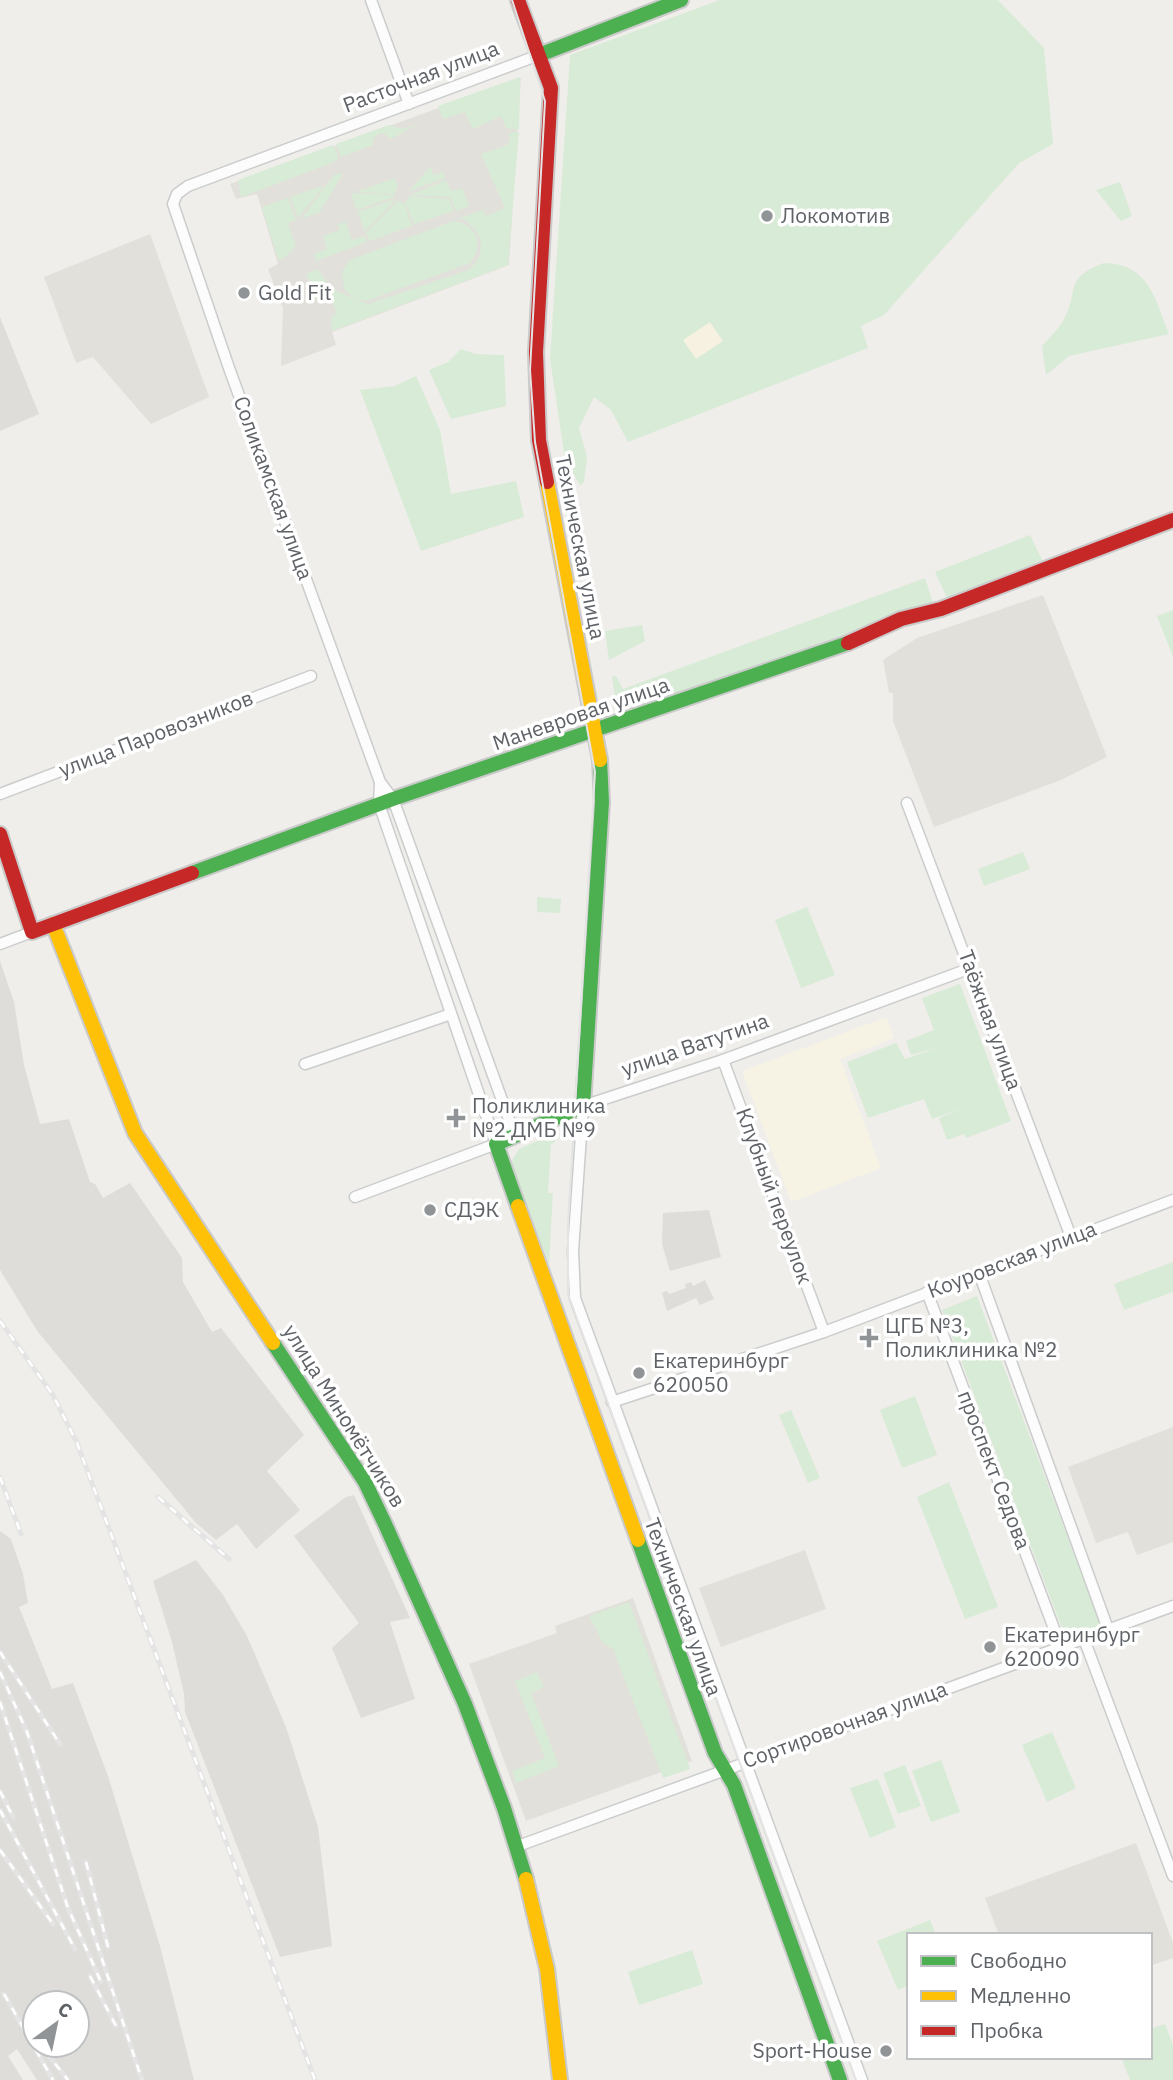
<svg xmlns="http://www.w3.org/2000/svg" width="1173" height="2080" font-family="'IBM Plex Sans',sans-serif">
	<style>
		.commercial { fill: #f7f3e4 }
		.industrial { fill: #dfddda; fill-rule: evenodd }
		.education { fill: #e2e0da }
		.green { fill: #d8ebd6 }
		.sand { fill: #f6f1e1 }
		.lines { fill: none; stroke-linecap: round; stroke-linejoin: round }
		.street-casing { stroke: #cbcccc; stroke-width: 13 }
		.fast-casing { stroke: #cacacb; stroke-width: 18 }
		.slow-casing { stroke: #cacacb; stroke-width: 18 }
		.jam-casing { stroke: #cacacb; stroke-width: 18 }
		.street { stroke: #fdfcfc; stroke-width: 10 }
		.fast { stroke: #4caf50; stroke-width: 14 }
		.slow { stroke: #ffc107; stroke-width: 14 }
		.jam { stroke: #c62828; stroke-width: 14 }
		.tram { stroke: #e4e4e4; stroke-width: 2 }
		.rail-casing { stroke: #e4e4e4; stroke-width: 5 }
		.rail { stroke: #fff; stroke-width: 2.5; stroke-dasharray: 8; stroke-linecap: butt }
		.poi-dot { fill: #919496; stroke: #fff; stroke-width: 2.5 }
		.labels { text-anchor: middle; stroke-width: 7; stroke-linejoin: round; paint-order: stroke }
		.street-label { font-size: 21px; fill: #5f6368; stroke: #fff }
		.poi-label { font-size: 21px; fill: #5f6368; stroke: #fff; text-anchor: start }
	</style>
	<rect width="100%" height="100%" fill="#efeeea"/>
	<path class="commercial" d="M887 1017 894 1038 840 1059 881 1168 791 1202 742 1071Z"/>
	<g class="industrial">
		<path d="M0 317 39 414 0 431Z"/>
		<path d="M0 961 14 1002 24 1065 40 1124 69 1119 90 1182 95 1184 103 1198 130 1183 182 1258 183 1282 212 1332 221 1328 304 1435 267 1471 300 1510 256 1549 237 1524 216 1540 196 1523 38 1332 0 1270Z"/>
		<path d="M709 1210 721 1257 670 1271 662 1244 663 1213Z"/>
		<path d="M705 1280 714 1299 700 1305 696 1298 667 1311 662 1293 667 1291 669 1294 686 1288 685 1284 691 1282 693 1286Z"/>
		<path d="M354 1495 410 1618 390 1622 415 1699 361 1718 332 1648 359 1623 294 1536 346 1497Z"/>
		<path d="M0 1531 11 1539 23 1574 28 1603 19 1607 52 1689 73 1683 108 1776 160 1946 194 2080H37L17 2049 8 2056 23 2080H0ZM35 2003H77V2045H35Z"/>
		<path d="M196 1560 223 1595 247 1636 286 1727 318 1827 332 1946 280 1957 185 1712 184 1694 172 1642 153 1581Z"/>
	</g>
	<g class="education">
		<path d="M521 78 509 265 332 332 336 345 281 366 283 308 268 269 278 264 257 194 236 199 230 184Z"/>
		<path d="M150 234 209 397 151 424 93 357 76 363 44 277Z"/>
		<path d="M1043 595 1107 757 1061 780 934 827 893 721V693H889L883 660 917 638Z"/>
		<path d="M1173 1427V1542L1137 1555 1128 1532 1096 1543 1068 1467Z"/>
		<path d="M805 1550 826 1609 721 1647 699 1588Z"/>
		<path d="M633 1598 692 1761 526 1821 469 1664 557 1633 555 1626Z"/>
		<path d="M1136 1843 1173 1943V1958L1150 1966V1935H999L985 1898Z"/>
	</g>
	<g class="green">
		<path d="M720 0H998L1044 48 1053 144 1019 163 884 315 861 326 868 348 628 442 611 410 594 397 579 428 587 457 584 482 580 485 565 459 550 359 570 55Z"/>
		<path d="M520 77 519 130 506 128 501 116 473 129 465 112 443 119 438 106Z"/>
		<path d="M418 124 391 139 384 133 379 134 373 139V145L341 157 336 144 389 125 402 129Z"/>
		<path d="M519 132 508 265 332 331 331 317 337 313 329 295 316 300 306 274 318 269 331 289 368 304 468 270C489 254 483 229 460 218L483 210 486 216 505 208 481 154 507 145 510 139 509 133Z"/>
		<path d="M333 145 339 158 332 163 241 197 238 180Z"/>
		<path d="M431 166 433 175 442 172 445 178 409 191Z"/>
		<path d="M343 173 320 212 301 219 335 174Z"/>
		<path d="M395 178 398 187 394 194 356 192Z"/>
		<path d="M446 180 451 191 462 188 469 206 456 211 450 197 410 195Z"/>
		<path d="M1120 182 1132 216 1121 221 1096 190Z"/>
		<path d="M325 185 298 218 290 197Z"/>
		<path d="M353 193 394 195V197L357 210 351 194Z"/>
		<path d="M410 196 449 199 454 211 414 224 405 202Z"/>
		<path d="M288 198 296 220 288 223 296 246 283 259H278L262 207Z"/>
		<path d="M395 199V200L365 232 358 212Z"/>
		<path d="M397 201 404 203 412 226 369 241 366 233Z"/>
		<path d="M453 221C476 223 485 245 470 263L366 301 355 299 344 289 342 272 350 260Z"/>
		<path d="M346 222 352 240 365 236 367 242 316 261 314 254 327 249 323 236 340 230 338 224Z"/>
		<path d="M1104 263C1149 264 1155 298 1169 334L1069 356 1046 375 1042 346C1049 338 1059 329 1064 319 1080 290 1063 278 1104 263Z"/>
		<path d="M461 349 475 354 504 355 506 406 451 419 429 370 448 362Z"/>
		<path d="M416 376 440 430 451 494 516 481 524 517 421 551 360 390 395 386Z"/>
		<path d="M1030 535 1042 560 947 598 935 572Z"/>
		<path d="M925 578 933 603 628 711 616 705 612 676H616L623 689Z"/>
		<path d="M1173 610V657L1157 616Z"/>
		<path d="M642 625 645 641 609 660 605 631Z"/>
		<path d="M1023 852 1030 869 984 886 978 869Z"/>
		<path d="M537 897 561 899 560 913 537 912Z"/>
		<path d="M807 907 835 975 801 988 775 920Z"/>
		<path d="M960 984 1011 1121 966 1138 964 1134 947 1140 939 1118 960 1109 932 1119 924 1099 868 1118 847 1062 896 1043 905 1059 937 1048 911 1055 906 1041 934 1030 922 998Z"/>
		<path d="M556 1133 555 1142 551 1144 548 1193H553L549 1264 511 1162 519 1149Z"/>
		<path d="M1173 1262V1292L1124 1310 1114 1284Z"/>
		<path d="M977 1296 1101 1626 1066 1639 942 1310Z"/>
		<path d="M915 1396 937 1455 902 1468 880 1410Z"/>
		<path d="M791 1410 820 1478 808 1483 779 1415Z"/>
		<path d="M949 1482 998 1607 965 1619 917 1497Z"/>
		<path d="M629 1602 690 1769 663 1778 613 1649 603 1643 589 1616Z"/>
		<path d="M537 1672 544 1687 531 1693 559 1766 516 1783 512 1771 545 1758 515 1681Z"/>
		<path d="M1052 1732 1076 1788 1047 1802 1022 1745Z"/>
		<path d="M941 1760 960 1812 931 1822 912 1771Z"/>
		<path d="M905 1765 921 1806 898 1814 883 1773Z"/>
		<path d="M878 1779 896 1827 870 1838 850 1788Z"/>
		<path d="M930 1920 936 1935H909V1985L898 1990 877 1941Z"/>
		<path d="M692 1950 703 1984 639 2005 628 1972Z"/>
		<path d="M1165 2024 1173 2045V2080H1130L1121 2057H1150V2029Z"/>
	</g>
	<path class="sand" d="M710 322 723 341 696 359 683 340Z"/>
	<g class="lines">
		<defs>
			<g id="street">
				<path d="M371 0 409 104"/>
				<path d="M0 794 311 676"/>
				<path d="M907 803 1071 1237"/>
				<path d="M0 944 32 932"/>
				<path d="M723 1060 824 1332"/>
				<path d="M305 1064 451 1014"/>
				<path d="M515 1136 393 799 380 782 229 368 173 204 177 194 188 186 539 55"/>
				<path d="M355 1197 496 1144 379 804 380 782"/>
				<path d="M979 1273 1108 1629"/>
				<path d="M927 1292 1061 1647"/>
				<path d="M612 1402 824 1332 1173 1200"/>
				<path d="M1084 1639 1173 1876"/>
				<path d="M518 1846 1173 1606"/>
				<path d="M862 2080 575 1298 573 1251 583 1106 723 1060 971 968"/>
			</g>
			<g id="fast">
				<path d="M539 55 681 0"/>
				<path d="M192 873 393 799 848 643"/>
				<path d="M518 1206 496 1144 583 1106 602 802 600 760"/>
				<path d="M273 1343 365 1482 385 1524 465 1704 504 1808 526 1879"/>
				<path d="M638 1540 715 1753 734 1785 840 2080"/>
			</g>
			<g id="slow">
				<path d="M547 482 600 760"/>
				<path d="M53 924 135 1133 273 1343"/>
				<path d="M518 1206 638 1540"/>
				<path d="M526 1879 547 1969 560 2080"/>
			</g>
			<g id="jam">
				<path d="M518 0 551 88 536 352 539 440 547 482"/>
				<path d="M848 643 901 619 941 609 1173 520"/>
				<path d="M0 834 32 932 192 873"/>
			</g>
		</defs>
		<use href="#street" class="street-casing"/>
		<use href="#fast" class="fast-casing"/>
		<use href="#slow" class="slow-casing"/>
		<use href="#jam" class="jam-casing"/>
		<use href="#street" class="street"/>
		<use href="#fast" class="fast"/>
		<use href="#slow" class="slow"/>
		<use href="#jam" class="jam"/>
		<path class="tram" d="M512 0 545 101 530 370 535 442 595 772 568 1222V1294L856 2080"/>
		<defs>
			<g id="rail">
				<path d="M0 1321 53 1395 77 1443 315 2080"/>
				<path d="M0 1477 21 1534"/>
				<path d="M158 1497 229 1559"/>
				<path d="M0 1652 60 1744"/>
				<path d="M0 1672 27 1732 142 2080"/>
				<path d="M0 1702 68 1908 101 1982"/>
				<path d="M0 1791 13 1817"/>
				<path d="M0 1810 75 1949"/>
				<path d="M0 1850 53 1924"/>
				<path d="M86 1862 108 1947"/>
				<path d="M90 1976 116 2026"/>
				<path d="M4 1994 53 2080"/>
				<path d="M45 2051 68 2080"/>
			</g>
		</defs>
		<use href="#rail" class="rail-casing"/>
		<use href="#rail" class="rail"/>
	</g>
	<g class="poi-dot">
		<circle cx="767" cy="216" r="7"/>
		<circle cx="244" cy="293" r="7"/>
		<path d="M452.5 1107.5h7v7h7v7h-7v7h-7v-7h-7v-7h7z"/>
		<circle cx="430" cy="1210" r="7"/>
		<path d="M865.5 1327.5h7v7h7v7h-7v7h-7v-7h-7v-7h7z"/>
		<circle cx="639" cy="1373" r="7"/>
		<circle cx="990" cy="1647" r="7"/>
		<circle cx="886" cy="2051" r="7"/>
	</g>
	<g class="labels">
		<g class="street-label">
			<text transform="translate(421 77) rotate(-21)" y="7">Расточная улица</text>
			<text transform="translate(273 488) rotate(70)" y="7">Соликамская улица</text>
			<text transform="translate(580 547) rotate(79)" y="7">Техническая улица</text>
			<text transform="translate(581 714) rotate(-19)" y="7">Маневровая улица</text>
			<text transform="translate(156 734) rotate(-21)" y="7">улица Паровозников</text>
			<text transform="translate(990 1020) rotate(70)" y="7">Таёжная улица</text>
			<text transform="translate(695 1045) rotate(-19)" y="7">улица Ватутина</text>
			<text transform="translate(774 1196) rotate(70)" y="7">Клубный переулок</text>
			<text transform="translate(1012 1260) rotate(-21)" y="7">Коуровская улица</text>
			<text transform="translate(344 1416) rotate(58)" y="7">улица Миномётчиков</text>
			<text transform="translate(994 1470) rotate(69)" y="7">проспект Седова</text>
			<text transform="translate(683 1607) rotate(70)" y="7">Техническая улица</text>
			<text transform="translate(845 1725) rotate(-20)" y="7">Сортировочная улица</text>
		</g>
		<g class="poi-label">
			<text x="781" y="223">Локомотив</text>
			<text x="258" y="300">Gold Fit</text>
			<text x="472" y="1113">Поликлиника<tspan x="472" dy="24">№2 ДМБ №9</tspan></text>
			<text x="444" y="1217">СДЭК</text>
			<text x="885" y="1333">ЦГБ №3,<tspan x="885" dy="24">Поликлиника №2</tspan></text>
			<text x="653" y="1368">Екатеринбург<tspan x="653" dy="24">620050</tspan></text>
			<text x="1004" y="1642">Екатеринбург<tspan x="1004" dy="24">620090</tspan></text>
			<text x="872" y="2058" text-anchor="end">Sport-House</text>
		</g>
	</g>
	<rect x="907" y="1933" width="245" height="126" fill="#ffffff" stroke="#bfc1c3" stroke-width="2"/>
	<rect x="921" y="1956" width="35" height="10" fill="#4caf50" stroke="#bfc1c3" stroke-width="2"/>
	<text x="970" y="1968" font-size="21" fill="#5f6368">Свободно</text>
	<rect x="921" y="1991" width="35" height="10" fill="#ffc107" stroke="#bfc1c3" stroke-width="2"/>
	<text x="970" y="2003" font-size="21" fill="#5f6368">Медленно</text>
	<rect x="921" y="2026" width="35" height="10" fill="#c62828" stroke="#bfc1c3" stroke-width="2"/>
	<text x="970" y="2038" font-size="21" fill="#5f6368">Пробка</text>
	<g transform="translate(56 2024) rotate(33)"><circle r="33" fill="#ffffff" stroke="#bfc1c3" stroke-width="2"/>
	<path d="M0-5L12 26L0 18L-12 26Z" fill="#919496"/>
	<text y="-10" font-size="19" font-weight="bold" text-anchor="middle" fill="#5f6368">С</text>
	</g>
</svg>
